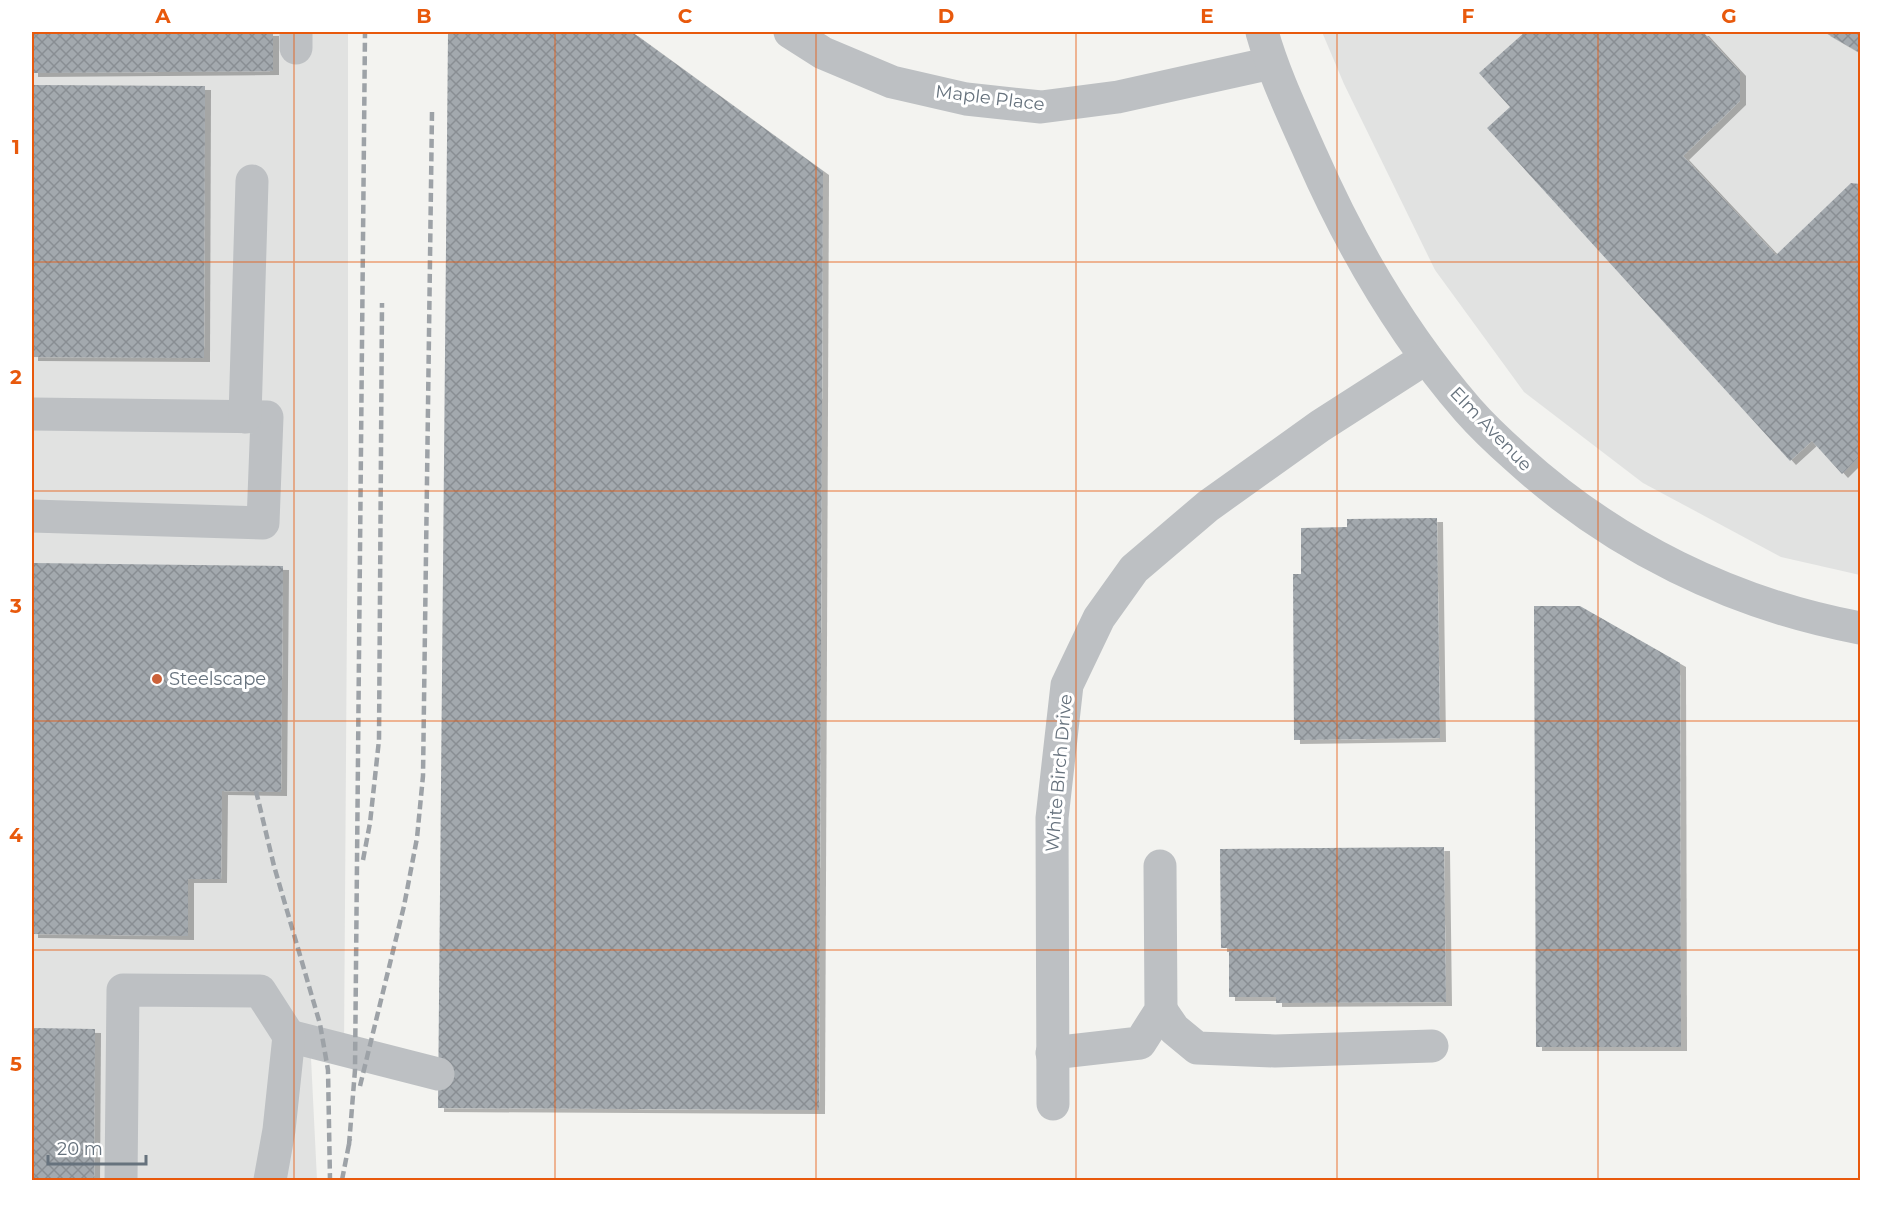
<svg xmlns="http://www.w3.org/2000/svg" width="1892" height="1212" font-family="Montserrat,sans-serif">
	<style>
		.built { fill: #e1e2e1 }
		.building { fill: url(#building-cross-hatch); filter: url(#shadow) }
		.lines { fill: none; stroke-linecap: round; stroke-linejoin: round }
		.minor { stroke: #bdc0c3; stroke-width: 33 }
		.rail { stroke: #9da2a7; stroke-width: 4.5; stroke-dasharray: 9 4.5; stroke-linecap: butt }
		.grid { fill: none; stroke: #e8590c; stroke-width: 1.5; stroke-opacity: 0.55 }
		.poi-dot { fill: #cb6139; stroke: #fff; stroke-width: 2 }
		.labels { text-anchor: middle; stroke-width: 6; stroke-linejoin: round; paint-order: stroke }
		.street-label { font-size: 18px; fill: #66727d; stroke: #fff }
		.poi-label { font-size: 18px; fill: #66727d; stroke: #fff; text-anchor: start }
		.neatline { fill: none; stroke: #e8590c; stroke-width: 2 }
		.grid-label { font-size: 20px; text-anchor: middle; font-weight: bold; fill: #e8590c }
	</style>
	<defs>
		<pattern id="building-cross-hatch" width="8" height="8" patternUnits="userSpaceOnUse" patternTransform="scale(1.5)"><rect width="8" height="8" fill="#a3a9ae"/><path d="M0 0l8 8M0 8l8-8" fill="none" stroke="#898e93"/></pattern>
		<filter id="shadow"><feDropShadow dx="6" dy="4" stdDeviation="0" flood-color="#0004"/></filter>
	</defs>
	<rect width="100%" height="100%" fill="#f3f3f0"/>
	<g class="built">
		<path d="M32 32H348V467L344 1051 311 1058 317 1180H32Z"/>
		<path d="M1322 32H1860V575L1781 557 1643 483 1524 392 1435 270 1344 84Z"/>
	</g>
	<g class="building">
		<path d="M32 32H273V71L32 73Z"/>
		<path d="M448 32H632L823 171 819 1110 438 1108Z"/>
		<path d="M1525 32H1703L1740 72V101L1683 156 1776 255 1851 183 1860 184V456L1842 474 1812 441 1790 461 1487 128 1510 107 1479 73Z"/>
		<path d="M1824 32H1860V53Z"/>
		<path d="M32 85 205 86 204 358 32 357Z"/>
		<path d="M1437 518 1440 738 1294 740 1293 574H1301V528L1347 527V519Z"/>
		<path d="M32 563 283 566 281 792 222 791 221 879H188V936L32 934Z"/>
		<path d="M1534 606H1580L1680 663 1681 1047H1536Z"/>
		<path d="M1444 847 1446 1002 1276 1003V997H1229V948H1221L1220 849Z"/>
		<path d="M32 1028 95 1029 94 1180H32Z"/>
	</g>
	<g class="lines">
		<g class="minor">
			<path d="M296 32V48"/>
			<path d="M790 32 823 53 892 82 966 99 1041 107 1118 97 1271 63"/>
			<path d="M1262 32C1274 75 1294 116 1312 157 1352 248 1403 335 1468 410 1483 427 1500 443 1517 458 1614 546 1732 604 1860 628"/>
			<path d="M32 414 267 417 263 523 32 516"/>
			<path d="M245 417 252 181"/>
			<path d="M1161 1010 1174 1029 1197 1048 1275 1051 1432 1046"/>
			<path d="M289 1036 438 1074"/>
			<path d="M1052 1053 1140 1043 1161 1010 1160 866"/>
			<path d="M1053 1104 1052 818 1067 685 1099 618 1134 569 1208 506 1320 426 1426 358"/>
			<path d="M121 1180 123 990 260 991 289 1036 279 1130 270 1180"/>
		</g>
		<g class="rail">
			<path d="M256 791 274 866 320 1024 328 1070 330 1180"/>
			<path d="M363 860 370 823 379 740 382 303"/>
			<path d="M360 1086 404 906 417 838 423 776 432 112"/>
			<path d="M349 1145 355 1070 365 32"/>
			<path d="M342 1180 350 1139"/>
		</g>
	</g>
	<path class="grid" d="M294 32V1180M555 32V1180M816 32V1180M1076 32V1180M1337 32V1180M1598 32V1180M32 262H1860M32 491H1860M32 721H1860M32 950H1860"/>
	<circle class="poi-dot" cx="157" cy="679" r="6"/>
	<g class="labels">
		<g class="street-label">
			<text transform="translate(990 98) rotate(7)" y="6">Maple Place</text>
			<text transform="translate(1491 429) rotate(46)" y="6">Elm Avenue</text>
			<text transform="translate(1059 773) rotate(-85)" y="6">White Birch Drive</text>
		</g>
		<g class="poi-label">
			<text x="169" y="685">Steelscape</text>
		</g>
	</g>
	<rect width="1892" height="1212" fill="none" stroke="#ffffff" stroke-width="66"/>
	<path d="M48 1155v9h98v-9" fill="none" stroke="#66727d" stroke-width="3"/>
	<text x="57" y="1155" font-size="18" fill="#66727d" stroke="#ffffff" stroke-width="4.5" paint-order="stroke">20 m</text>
	<rect x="33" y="33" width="1826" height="1146" class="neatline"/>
	<g class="grid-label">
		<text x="163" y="23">A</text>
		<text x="424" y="23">B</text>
		<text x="685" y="23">C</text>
		<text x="946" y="23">D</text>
		<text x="1207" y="23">E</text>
		<text x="1468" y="23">F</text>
		<text x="1729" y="23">G</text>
		<text x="16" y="154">1</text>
		<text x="16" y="384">2</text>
		<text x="16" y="613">3</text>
		<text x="16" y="842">4</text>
		<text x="16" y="1071">5</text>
	</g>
</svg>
